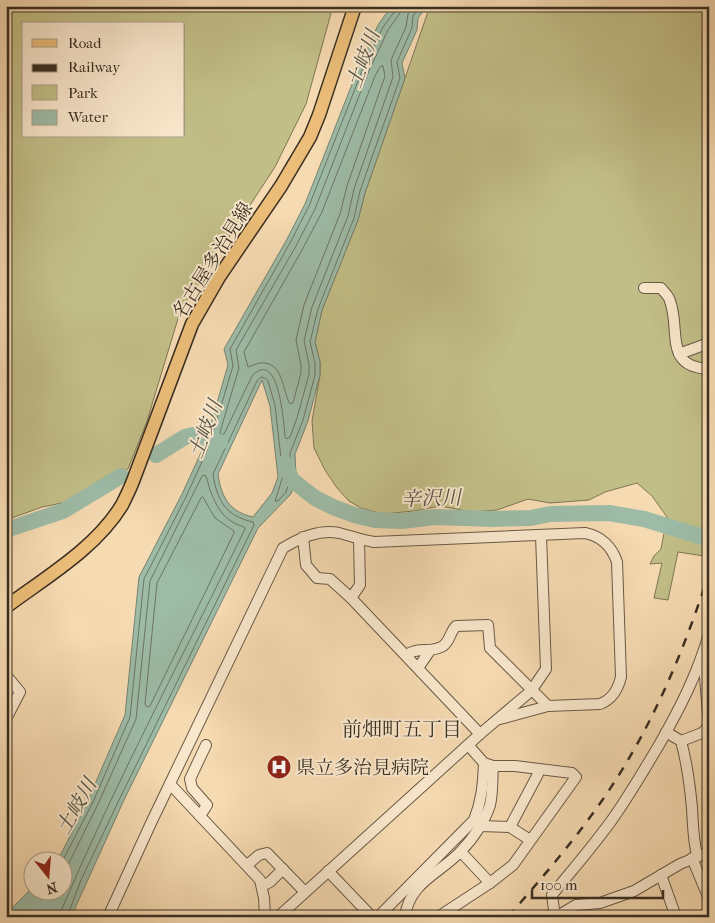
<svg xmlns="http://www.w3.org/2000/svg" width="715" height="923" font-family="'IM FELL French Canon','Noto Serif JP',serif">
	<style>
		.green { fill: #c2be87; stroke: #7e7655; fill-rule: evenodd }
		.water { fill: #9dbba7; stroke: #758372; fill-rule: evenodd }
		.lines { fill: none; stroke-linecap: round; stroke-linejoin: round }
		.shore { stroke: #6b7565; stroke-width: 1 }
		.river { stroke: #9dbba7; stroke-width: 16 }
		.minor-casing { stroke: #685a46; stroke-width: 12 }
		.major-casing { stroke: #392f23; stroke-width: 15 }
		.minor { stroke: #f9e7cc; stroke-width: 10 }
		.major { stroke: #ebbd78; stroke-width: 12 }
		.rail { stroke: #392f23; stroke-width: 2.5; stroke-dasharray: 9 9; stroke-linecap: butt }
		.labels { text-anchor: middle; stroke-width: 4; stroke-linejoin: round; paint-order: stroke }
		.street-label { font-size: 19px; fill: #392f23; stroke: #f9e7cc }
		.poi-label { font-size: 19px; fill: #392f23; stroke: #f9e7cc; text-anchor: start }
		.water-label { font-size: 20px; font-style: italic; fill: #525244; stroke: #f9e7cc }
		.neighbourhood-label { font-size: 20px; fill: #392f23; stroke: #f9e7cc }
	</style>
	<rect width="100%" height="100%" fill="#f6dab1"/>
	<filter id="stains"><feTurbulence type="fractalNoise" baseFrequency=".004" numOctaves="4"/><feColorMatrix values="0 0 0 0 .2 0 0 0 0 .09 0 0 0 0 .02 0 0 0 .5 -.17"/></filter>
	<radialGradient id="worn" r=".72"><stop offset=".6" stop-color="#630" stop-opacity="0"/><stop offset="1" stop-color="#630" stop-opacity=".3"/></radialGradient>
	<g class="green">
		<path d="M6 6H333L306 104 275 167 180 312 147 421 128 469 77 500 42 507 6 520ZM24 24H184V136H24Z"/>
		<path d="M430 6H709V335L707 336 709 345V534L704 556 678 552 668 600 654 598 662 563 650 564 654 556 661 549 667 517 652 496 637 483 605 492 589 500 550 503 528 499 497 510 472 512 440 506 414 511 382 514 361 508 349 501 337 488 325 470 314 448 312 421 320 375V362L315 342 322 310 358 220 365 193Z"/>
	</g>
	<path class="water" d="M390 6H427L418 18 417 30 402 63 405 78 365 193 358 220 322 310 315 342 320 362V375L308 421 295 454 296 476 291 494 258 528 124 800 71 917H6V914L32 888V890H62V860H58L88 800 125 715 139 577 182 494 205 444 228 365 224 349 286 241 305 204 358 69 378 25 390 8ZM262 380 270 406 278 477 272 493 253 517C229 512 221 496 218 474Z"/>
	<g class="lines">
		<g class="shore">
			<path d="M401 6 400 13 388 30 368 73 315 209 296 246 236 350 239 368 220 432 221 435 224 434 252 376C279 347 284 425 285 437L287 439 290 437 297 418 309 374V364L304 341 312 307 348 216 354 189 393 77 391 60 406 27 408 14 413 6"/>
			<path d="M383 66 385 76 347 186 340 214 304 305 296 340 301 365V373L293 403 290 404C282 391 284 360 259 363 255 364 252 366 248 367L244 352 302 250 322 212 375 76 380 67Z"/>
			<path d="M203 497 215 518 234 531V533L150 706 147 707 145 704 157 583 201 498Z"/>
			<path d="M62 862 93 802 130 717 144 579 186 497 209 446 233 366 230 349 290 243 309 206 362 71 383 27 395 11V6"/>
			<path d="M61 917V911C116 781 183 656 245 529L244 527C224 521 217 508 210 490 208 485 208 479 205 475L202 476 150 581 136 719 98 804 68 865 62 870"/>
			<path d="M67 917 81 880 120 798 254 525 253 522C226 516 217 501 213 474L257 381 261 377 265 378 268 381 275 405 283 476 275 501H278L286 492 291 476 290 453 303 420 315 375V363L310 342 318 309 354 218 360 191 400 78 397 62 412 28 413 16 421 6"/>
		</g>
		<g class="river">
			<path d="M156 455 185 437 193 435 220 442"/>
			<path d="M285 463 292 480 315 498 333 507 354 515 375 520 402 521 435 517 494 519 531 518 550 514 609 513 644 519 709 539"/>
			<path d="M6 530 63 511 121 476"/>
		</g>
		<defs>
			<g id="minor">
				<path d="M644 288H661C664 292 669 296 670 301 681 330 663 367 709 369"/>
				<path d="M679 354 709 343"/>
				<path d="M351 598 360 585 359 540"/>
				<path d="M701 661 704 665 709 726"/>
				<path d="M418 668 429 652"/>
				<path d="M6 675 20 692 6 719"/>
				<path d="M500 719 548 706"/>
				<path d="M666 732 681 741C687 763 690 786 692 808 693 825 693 839 697 855"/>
				<path d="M480 734 531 691 546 669 541 536"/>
				<path d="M681 741 702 733 709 726"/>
				<path d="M170 784 260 880 264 898 265 917"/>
				<path d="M200 816 207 805 192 788 190 779 206 745"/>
				<path d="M480 826 510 827 530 840"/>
				<path d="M510 827 538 774V769"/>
				<path d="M461 852 490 883"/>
				<path d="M692 858 709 899"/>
				<path d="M247 865 259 855 267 853 305 892"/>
				<path d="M328 871 372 917"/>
				<path d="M661 875 676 917"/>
				<path d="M262 886 270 882 283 869"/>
				<path d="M108 917 151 823 283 548C300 538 319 529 339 533 351 536 362 540 374 542L585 533C601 536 612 547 617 562L621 677C618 689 613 699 600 704L548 706 490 648 488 625 456 626C450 632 450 641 443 646 430 654 419 646 406 655"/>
				<path d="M278 917 480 734 351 598 330 579 317 578 306 565 303 537"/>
				<path d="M378 917 474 820C482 800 483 784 484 763"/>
				<path d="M405 917C409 882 441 873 461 851 473 839 485 821 490 805 493 793 492 779 493 766"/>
				<path d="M438 917 490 883 513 865 576 777 572 773 515 766H493L484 763 468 745"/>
				<path d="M555 917 552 895C573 869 595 844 614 817 630 794 644 770 659 745 680 708 697 675 709 634"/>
				<path d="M556 917 576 905 600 903 634 891 680 864 709 852"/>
			</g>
			<path id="major" d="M6 607C46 577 95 549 122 505 126 497 130 489 133 481L192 324 219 277 281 186 310 137 319 115 355 6"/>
		</defs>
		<use href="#minor" class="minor-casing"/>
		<use href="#major" class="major-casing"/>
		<use href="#minor" class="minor"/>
		<use href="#major" class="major"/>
		<path class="rail" d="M508 917C541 879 573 842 601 802 650 732 683 654 709 573"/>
	</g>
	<defs>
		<symbol id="hospital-disc" viewBox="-11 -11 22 22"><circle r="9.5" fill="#8f2418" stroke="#f9e7cc"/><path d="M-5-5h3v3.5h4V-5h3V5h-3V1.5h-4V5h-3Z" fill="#fff"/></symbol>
	</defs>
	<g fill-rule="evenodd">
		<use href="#hospital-disc" x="265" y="753" width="28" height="28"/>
	</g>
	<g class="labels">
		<g class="street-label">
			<text transform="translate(212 260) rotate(-58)" y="7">名古屋多治見線</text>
		</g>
		<g class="poi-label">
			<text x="296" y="774">県立多治見病院</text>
		</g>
		<g class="water-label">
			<text transform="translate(363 59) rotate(-70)" y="7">土岐川</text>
			<text transform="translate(205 429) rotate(-69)" y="7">土岐川</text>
			<text transform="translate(431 498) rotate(-2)" y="7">辛沢川</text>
			<text transform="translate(76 806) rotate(-60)" y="7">土岐川</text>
		</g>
		<g class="neighbourhood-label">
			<text x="402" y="736">前畑町五丁目</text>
		</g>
	</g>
	<rect width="715" height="923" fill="none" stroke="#f6dab1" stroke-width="25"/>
	<rect x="8" y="8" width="700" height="908" fill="none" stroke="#392f23" stroke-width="2.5"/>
	<rect x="12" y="12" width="690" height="898" fill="none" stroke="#392f23"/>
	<rect x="22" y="22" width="162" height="115" fill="#f9e7cc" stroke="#ac9d88"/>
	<rect x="32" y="39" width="25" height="8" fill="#ebbd78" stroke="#ac9d88"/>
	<text x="68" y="48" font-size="15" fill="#392f23">Road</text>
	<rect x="32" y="64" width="25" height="8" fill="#392f23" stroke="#ac9d88"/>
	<text x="68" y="72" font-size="15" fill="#392f23">Railway</text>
	<rect x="32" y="85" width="25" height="15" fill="#c2be87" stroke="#ac9d88"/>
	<text x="68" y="98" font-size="15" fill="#392f23">Park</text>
	<rect x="32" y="110" width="25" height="15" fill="#9dbba7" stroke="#ac9d88"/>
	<text x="68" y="122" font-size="15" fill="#392f23">Water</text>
	<g transform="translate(48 876) rotate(163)"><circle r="24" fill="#f9e7cc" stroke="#ac9d88"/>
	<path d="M0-4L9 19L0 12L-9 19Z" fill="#8f2418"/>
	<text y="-8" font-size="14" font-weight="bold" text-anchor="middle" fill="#392f23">N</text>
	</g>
	<path d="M532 890v8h131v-8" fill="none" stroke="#392f23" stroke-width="2.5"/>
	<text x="540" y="890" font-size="15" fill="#392f23" stroke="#f9e7cc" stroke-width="4" paint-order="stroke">100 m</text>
	<rect width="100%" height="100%" filter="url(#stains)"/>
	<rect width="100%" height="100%" fill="url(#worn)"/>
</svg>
